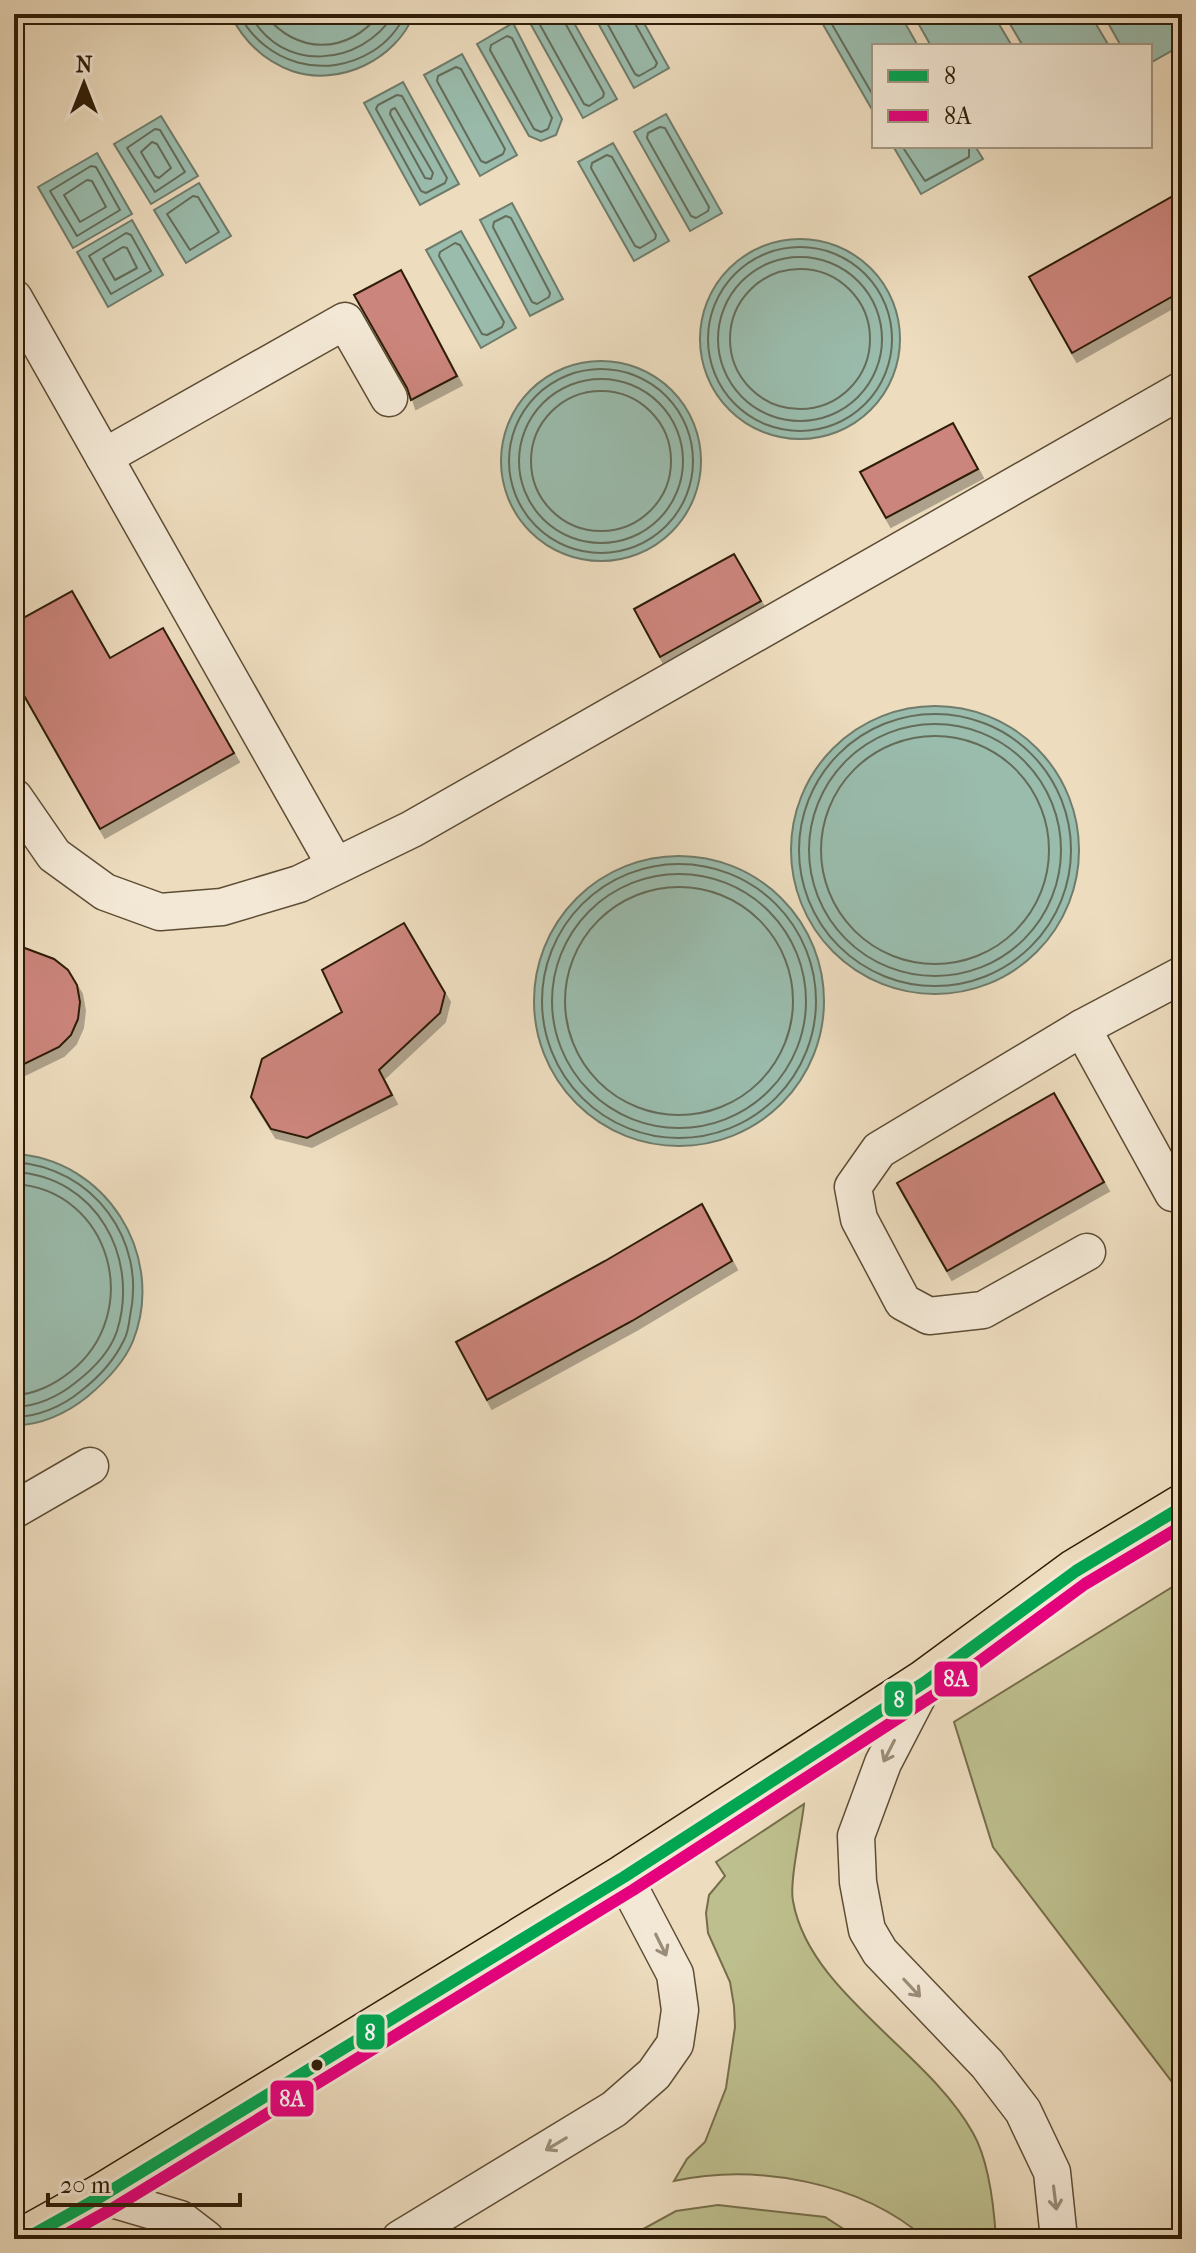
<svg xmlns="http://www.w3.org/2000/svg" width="1196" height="2253" font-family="'IM FELL French Canon',serif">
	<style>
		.green { fill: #bebf8e; stroke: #766e4a; stroke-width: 2 }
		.water { fill: #9abcad; stroke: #6f7c6b; stroke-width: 2 }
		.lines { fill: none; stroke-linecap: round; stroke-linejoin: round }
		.shore { stroke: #646c5a; stroke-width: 2 }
		.building { fill: #cc857b; stroke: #2e1d07; stroke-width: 2; filter: url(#shadow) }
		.service-casing { stroke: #5e4d35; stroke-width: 39 }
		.trunk-casing { stroke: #2e1d07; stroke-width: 47 }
		.service { stroke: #f3e8d5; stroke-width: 36 }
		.trunk { stroke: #eddcbe; stroke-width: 44 }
		.bus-1-casing { stroke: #f3e8d5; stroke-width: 18 }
		.bus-2-casing { stroke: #f3e8d5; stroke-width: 18 }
		.bus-1 { stroke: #00a651; stroke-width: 12 }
		.bus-2 { stroke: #e5007d; stroke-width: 12 }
		.oneway { stroke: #9a8d78 }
		.bus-dot { fill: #2e1d07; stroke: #f3e8d5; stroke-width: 3 }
		.line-badge { stroke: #f3e8d5; stroke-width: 3 }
		.badge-label { font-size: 22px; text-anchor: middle; font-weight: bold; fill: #fff }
	</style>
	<defs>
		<filter id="shadow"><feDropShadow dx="5" dy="9" stdDeviation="0" flood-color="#0004"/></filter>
	</defs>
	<rect width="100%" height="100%" fill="#eddcbe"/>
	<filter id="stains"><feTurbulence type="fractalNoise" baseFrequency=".0025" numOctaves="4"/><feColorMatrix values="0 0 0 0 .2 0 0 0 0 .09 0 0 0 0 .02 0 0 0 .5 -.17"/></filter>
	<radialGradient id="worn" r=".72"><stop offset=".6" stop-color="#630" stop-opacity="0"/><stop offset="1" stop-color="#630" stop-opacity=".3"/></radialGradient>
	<g class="green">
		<path d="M1182 1581V2095L993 1847 954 1722Z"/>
		<path d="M804 1804C802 1826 789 1882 793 1901 809 1993 928 2051 973 2133 989 2161 994 2207 996 2239H926C861 2182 757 2163 674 2181L687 2159 705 2142 726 2088 735 2027 734 2006 730 1982 708 1933 706 1913 709 1895 725 1876 716 1862Z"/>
		<path d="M718 2205 825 2217 859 2239H625L676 2211Z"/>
	</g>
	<g class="water">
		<path d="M230 14H414C396 60 339 87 292 71 264 61 243 40 230 14Z"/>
		<path d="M525 14H569L617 99 583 118Z"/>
		<path d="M593 14H639L669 68 634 88Z"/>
		<path d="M817 14H900L918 46H874V113Z"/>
		<path d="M913 14H993L1012 46H931Z"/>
		<path d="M1004 14H1090L1109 46H1023Z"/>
		<path d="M1103 14H1180L1182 45 1150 63V46H1121Z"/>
		<path d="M513 23 562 119 556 135 541 141 529 136 477 44Z"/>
		<path d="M462 54 517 155 480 176 424 75Z"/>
		<path d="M403 82 459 184 420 205 364 103Z"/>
		<path d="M666 114 722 213 690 231 634 132Z"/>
		<path d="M161 116 198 176 151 204 114 144Z"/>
		<path d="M613 143 669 241 634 261 578 162Z"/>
		<path d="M893 146H975L983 159 921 194Z"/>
		<path d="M97 153 132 214 73 248 38 187Z"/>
		<path d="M199 183 231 236 186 263 154 210Z"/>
		<path d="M512 203 563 299 530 316 480 220Z"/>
		<path d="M132 220 163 275 108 307 77 252Z"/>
		<path d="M461 231 516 328 481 348 426 250Z"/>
		<circle cx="800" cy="339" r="100"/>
		<circle cx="601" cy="461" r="100"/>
		<circle cx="935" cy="850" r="144"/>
		<circle cx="679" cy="1001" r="145"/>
		<path d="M14 1154C105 1158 167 1255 133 1341 124 1363 105 1382 87 1397 67 1413 40 1426 14 1425Z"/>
	</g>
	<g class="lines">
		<g class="shore">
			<path d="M239 14C265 64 325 81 373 51 386 43 399 29 405 14"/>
			<path d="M250 14C281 74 361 67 394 14"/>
			<path d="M264 14C298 55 346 55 380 14"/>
			<path d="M534 14 584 104 589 106 603 97 604 93 564 21 563 14"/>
			<path d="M602 14 635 74 639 76 655 67 657 63 633 20 632 14"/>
			<path d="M826 14 874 97"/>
			<path d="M507 36 512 38 552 118 548 129 541 132 534 129 490 50 491 45Z"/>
			<path d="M456 67 461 69 505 149 503 154 486 163 481 161 437 81 438 76Z"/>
			<path d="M397 95 402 96 447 178 445 183 426 193 421 191 376 109 378 105Z"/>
			<path d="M395 108 433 173 431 179 425 178 390 114 391 110Z"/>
			<path d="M660 127 665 128 709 207 708 211 696 218 691 216 647 138 648 133Z"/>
			<path d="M155 129 160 130 185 172 155 192 127 148Z"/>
			<path d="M152 142 157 144 171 168 159 178 155 176 141 152Z"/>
			<path d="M902 146 925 181 969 157V146"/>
			<path d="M607 155 612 157 656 235 655 239 640 248 635 246 591 168 592 163Z"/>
			<path d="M91 166 96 167 120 210 77 236 50 191Z"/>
			<path d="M87 180 92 181 106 207 80 222 64 195Z"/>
			<path d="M193 196 198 197 219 232 190 250 167 214Z"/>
			<path d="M506 216 511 218 550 293 549 297 537 304 532 302 493 227 494 222Z"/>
			<path d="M126 233 131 235 151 271 111 294 89 256Z"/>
			<path d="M455 243 460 245 504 322 502 327 487 335 482 334 439 256 440 252Z"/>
			<path d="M123 247 127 248 137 268 115 280 103 259Z"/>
			<circle cx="800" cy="339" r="92"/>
			<circle cx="800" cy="339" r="82"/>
			<circle cx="800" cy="339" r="70"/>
			<circle cx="601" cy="461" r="92"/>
			<circle cx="601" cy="461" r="82"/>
			<circle cx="601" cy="461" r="70"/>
			<circle cx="935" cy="850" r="136"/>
			<circle cx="935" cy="850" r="126"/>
			<circle cx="935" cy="850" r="114"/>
			<circle cx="679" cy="1001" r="137"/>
			<circle cx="679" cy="1001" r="127"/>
			<circle cx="679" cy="1001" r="114"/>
			<path d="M14 1162C93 1167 147 1240 130 1316 129 1324 128 1333 124 1340 114 1361 99 1377 81 1391 63 1406 38 1417 14 1417"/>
			<path d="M14 1172C96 1176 140 1257 117 1331 110 1352 92 1370 75 1383 59 1396 36 1407 14 1407"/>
			<path d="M14 1184C111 1189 145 1313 70 1372 55 1384 34 1395 14 1395"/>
		</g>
	</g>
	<g class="building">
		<path d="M1182 191V291L1072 353 1029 277Z"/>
		<path d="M401 270 457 376 411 400 407 388 354 295Z"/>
		<path d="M953 423 978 469 886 518 860 472Z"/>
		<path d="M734 554 761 601 660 657 634 609Z"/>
		<path d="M72 591 110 658 163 628 234 753 100 829 14 678V623Z"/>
		<path d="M404 923 445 993 440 1013 379 1070 392 1095 307 1138 271 1129 251 1097 262 1059 342 1012 322 970Z"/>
		<path d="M14 944 54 959 68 970 77 985 80 1002 78 1019 71 1035 59 1047 14 1069Z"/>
		<path d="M1054 1093 1104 1182 947 1271 897 1183Z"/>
		<path d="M702 1204 732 1261 632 1321 487 1400 456 1342 605 1261Z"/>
	</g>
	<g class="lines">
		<defs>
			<g id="service">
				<path d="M14 298 335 865"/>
				<path d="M104 457 345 321 389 398"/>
				<path d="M14 797 54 855 105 892 160 912 222 907 299 884 412 829 1182 390"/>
				<path d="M1082 1028 1173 1193 1182 1195"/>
				<path d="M1087 1252 983 1310 929 1316 903 1302 859 1219 853 1187 879 1150 1082 1028 1182 975"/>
				<path d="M14 1510 90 1466"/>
				<path d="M925 1682 883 1763 856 1836 858 1882 867 1930 880 1952 987 2064 1023 2111 1052 2172 1059 2239"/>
				<path d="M102 2196 180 2219 206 2239"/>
				<path d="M400 2239 614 2109 654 2074 675 2044 680 2010 675 1974 624 1877"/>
			</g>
			<path id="trunk" d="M25 2239 102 2196 624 1877 925 1682 1076 1571 1182 1507"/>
		</defs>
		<use href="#service" class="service-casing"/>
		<use href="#trunk" class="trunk-casing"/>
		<use href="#service" class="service"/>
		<use href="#trunk" class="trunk"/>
		<defs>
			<path id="bus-1" d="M25 2239 102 2196 624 1877 925 1682 1076 1571 1182 1507"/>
			<path id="bus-2" d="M58 2239 110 2210 633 1890 934 1695 1085 1584 1182 1526"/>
		</defs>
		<use href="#bus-1" class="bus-1-casing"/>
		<use href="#bus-2" class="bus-2-casing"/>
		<use href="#bus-1" class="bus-1"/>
		<use href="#bus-2" class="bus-2"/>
	</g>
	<defs><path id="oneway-shaft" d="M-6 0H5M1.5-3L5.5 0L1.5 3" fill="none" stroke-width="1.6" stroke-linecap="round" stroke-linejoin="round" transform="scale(2)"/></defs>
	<g class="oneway">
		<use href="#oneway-shaft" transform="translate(889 1751) rotate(117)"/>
		<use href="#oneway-shaft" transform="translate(661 1945) rotate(64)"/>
		<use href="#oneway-shaft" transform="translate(912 1988) rotate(47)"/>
		<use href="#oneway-shaft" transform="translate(556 2144) rotate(149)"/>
		<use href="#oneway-shaft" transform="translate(1055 2198) rotate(83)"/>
	</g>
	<circle class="bus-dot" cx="317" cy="2065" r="7"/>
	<g class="line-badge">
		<rect x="933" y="1660" width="46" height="38" rx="8" fill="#e5007d"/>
		<rect x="883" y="1680" width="31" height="38" rx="8" fill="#00a651"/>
		<rect x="355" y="2013" width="31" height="38" rx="8" fill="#00a651"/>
		<rect x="269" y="2079" width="46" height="39" rx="8" fill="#e5007d"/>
	</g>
	<g class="badge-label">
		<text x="956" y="1686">8A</text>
		<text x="899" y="1707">8</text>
		<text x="370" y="2040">8</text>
		<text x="292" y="2106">8A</text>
	</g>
	<rect width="1196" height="2253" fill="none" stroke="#eddcbe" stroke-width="48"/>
	<rect x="16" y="16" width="1164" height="2221" fill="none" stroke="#2e1d07" stroke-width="4"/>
	<rect x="24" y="24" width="1148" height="2205" fill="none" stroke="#2e1d07" stroke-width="2"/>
	<rect x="872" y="44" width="280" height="104" fill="#f3e8d5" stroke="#a49783" stroke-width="2"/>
	<rect x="888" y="70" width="40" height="12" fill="#00a651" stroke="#a49783" stroke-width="2"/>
	<text x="944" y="84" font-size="24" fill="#2e1d07">8</text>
	<rect x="888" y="110" width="40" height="12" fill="#e5007d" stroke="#a49783" stroke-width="2"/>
	<text x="944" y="124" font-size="24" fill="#2e1d07">8A</text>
	<g transform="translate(84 84)" stroke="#f3e8d5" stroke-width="6" paint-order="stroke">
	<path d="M0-6L14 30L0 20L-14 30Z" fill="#2e1d07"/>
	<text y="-12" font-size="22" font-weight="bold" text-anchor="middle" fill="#2e1d07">N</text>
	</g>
	<path d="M48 2193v12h192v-12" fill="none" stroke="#2e1d07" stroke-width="4"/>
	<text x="60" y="2193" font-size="24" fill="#2e1d07" stroke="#f3e8d5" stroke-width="6" paint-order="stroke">20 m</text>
	<rect width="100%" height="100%" filter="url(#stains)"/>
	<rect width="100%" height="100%" fill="url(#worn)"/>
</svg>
